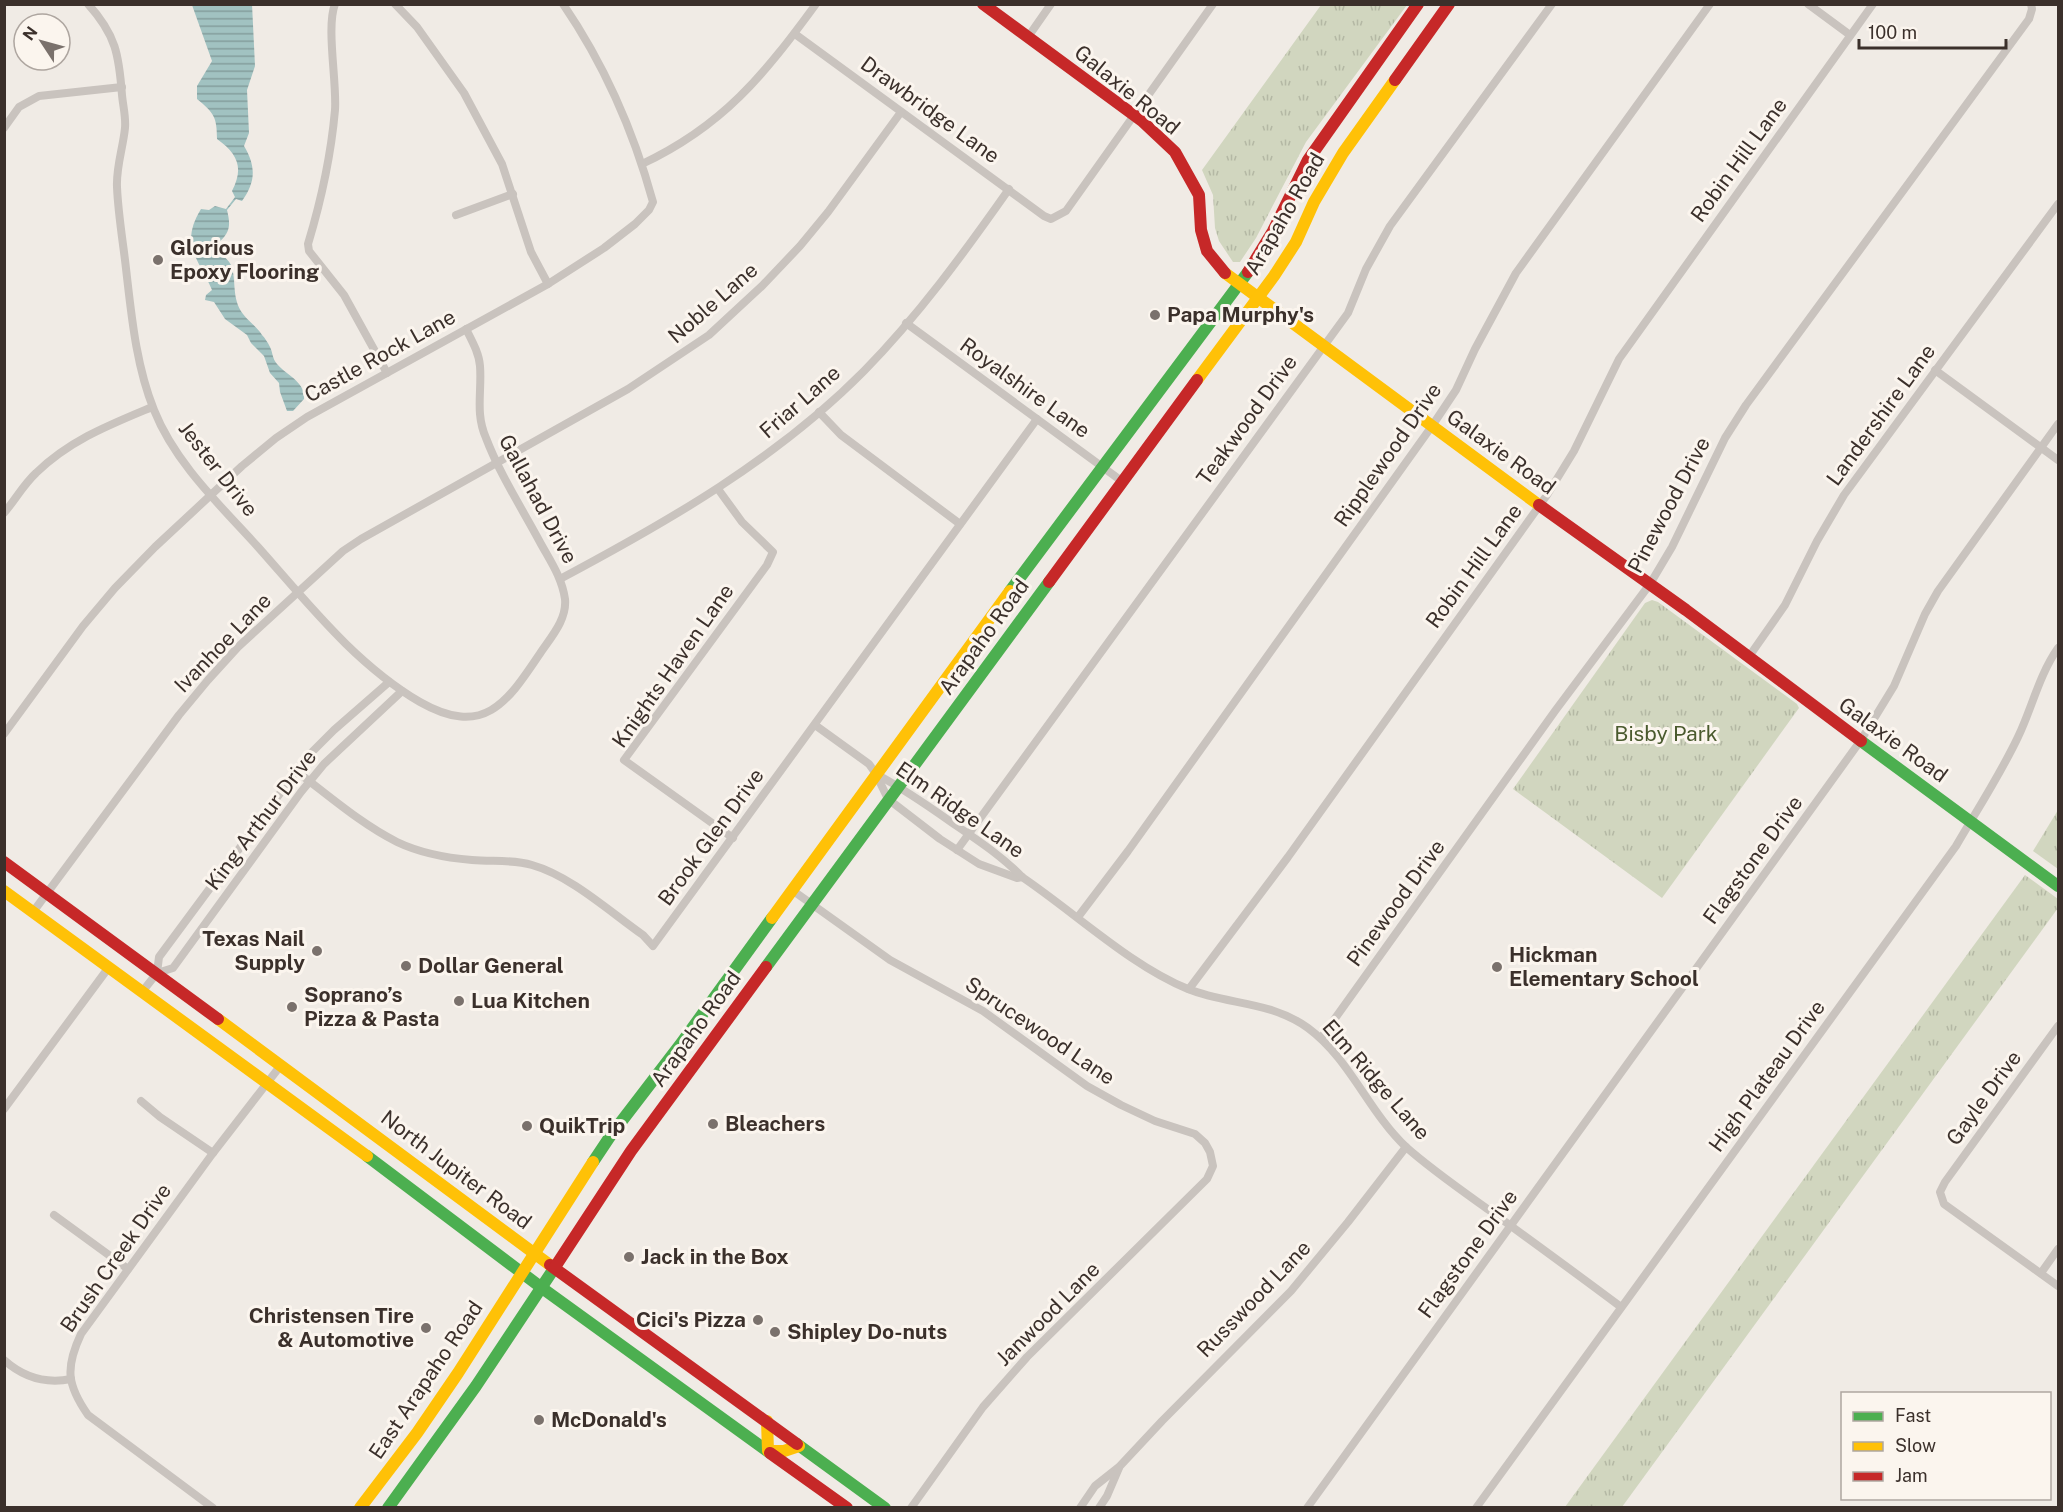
<svg xmlns="http://www.w3.org/2000/svg" width="2063" height="1512" font-family="'Public Sans',sans-serif">
	<style>
		.grass { fill: url(#grass-tufts) }
		.water { fill: url(#water-rules) }
		.lines { fill: none; stroke-linecap: round; stroke-linejoin: round }
		.street { stroke: #c9c3be; stroke-width: 8 }
		.fast { stroke: #4caf50; stroke-width: 12 }
		.slow { stroke: #ffc107; stroke-width: 12 }
		.jam { stroke: #c62828; stroke-width: 12 }
		.poi-dot { fill: #7a716c; stroke: #fbf5ee; stroke-width: 2 }
		.labels { text-anchor: middle; stroke-width: 6; stroke-linejoin: round; paint-order: stroke }
		.street-label { font-size: 21px; fill: #3b302b; stroke: #fbf5ee }
		.poi-label { font-size: 21px; font-weight: bold; fill: #3b302b; stroke: #fbf5ee; text-anchor: start }
		.park-label { font-size: 21px; fill: #4a5a2e; stroke: #fbf5ee }
	</style>
	<defs>
		<pattern id="grass-tufts" width="24" height="20" patternUnits="userSpaceOnUse" patternTransform="scale(1.5)"><rect width="24" height="20" fill="#d1d6bf"/><path d="M3 7l-1-3M5 7V3M7 7l1-3M15 17l-1-3M17 17v-4M19 17l1-3" fill="none" stroke="#b4b8a4"/></pattern>
		<pattern id="water-rules" width="6" height="5" patternUnits="userSpaceOnUse" patternTransform="scale(1.5)"><rect width="6" height="5" fill="#a1c2c1"/><path d="M0 2.5h6" fill="none" stroke="#849e9d"/></pattern>
	</defs>
	<rect width="100%" height="100%" fill="#f0ebe5"/>
	<g class="grass">
		<path d="M1321 5H1407L1306 142 1256 238 1240 262H1233L1219 241 1215 228 1213 195 1202 170Z"/>
		<path d="M1652 600 1658 602 1797 704 1799 708 1662 898 1513 789 1645 603Z"/>
		<path d="M2058 810V869L2033 851Z"/>
		<path d="M2025 875 2058 899V908L1622 1507H1565Z"/>
	</g>
	<path class="water" d="M252 4 255 66 247 90 249 133 244 146C256 166 256 182 242 201L236 199 227 210C231 226 230 233 217 244L218 251C222 255 228 259 231 265 237 281 231 298 243 314 249 322 257 327 262 335 265 338 268 343 270 347 273 353 272 358 277 364 287 376 305 381 304 399L293 411H287L280 392 279 383 270 373 264 356 251 343 247 335 225 319 214 302 205 300 206 295 212 290C199 259 179 245 201 209L209 210 215 206 226 209 235 197 232 191C244 168 238 154 217 139 217 117 214 113 197 99V86L212 61 192 5Z"/>
	<g class="lines">
		<g class="street">
			<path d="M88 4C116 35 119 55 122 95 123 106 126 117 125 128 123 148 116 167 117 187 118 211 122 236 125 260 131 310 135 363 154 410 175 463 220 505 258 547 307 602 355 664 420 702 485 739 508 701 541 652 552 636 567 619 565 599 562 578 551 562 541 544 523 510 500 475 486 438 475 413 482 392 480 366 479 353 472 341 466 329"/>
			<path d="M335 4C326 27 337 82 335 110 331 155 321 201 308 244L309 251 344 295 387 373"/>
			<path d="M395 4 417 27 464 93 502 164 531 252 548 284"/>
			<path d="M1808 4 1850 35"/>
			<path d="M795 34 1044 216 1051 219 1066 211 1213 4"/>
			<path d="M1028 37 1051 4"/>
			<path d="M4 128 19 107 39 96 122 87"/>
			<path d="M642 164C723 126 764 75 816 4"/>
			<path d="M456 215 513 194"/>
			<path d="M906 323 1123 482"/>
			<path d="M1935 370 2058 460"/>
			<path d="M819 412 841 435 960 524"/>
			<path d="M718 489 742 522 773 552 767 565 624 760 733 838"/>
			<path d="M4 513C15 500 24 484 36 473 70 440 109 425 152 407"/>
			<path d="M560 579C669 521 777 459 864 371 918 316 964 253 1009 189"/>
			<path d="M1748 658 1785 605 1817 541 1844 495 2058 204"/>
			<path d="M815 725 869 764 876 774 888 799 940 839 979 864 1017 878 1022 877"/>
			<path d="M4 734 83 626 115 588 155 547 242 466 276 438 307 417 548 284 604 248 635 224 649 210 653 202C634 133 604 64 563 4"/>
			<path d="M296 771C328 795 361 824 397 842 420 853 447 858 472 860 492 862 512 859 532 865 571 876 610 912 643 935L653 946 1037 419"/>
			<path d="M876 774C902 788 927 805 951 822 976 839 1002 856 1022 877 1074 912 1131 966 1188 989 1228 1005 1271 1001 1308 1028 1350 1059 1368 1111 1406 1147 1432 1170 1461 1190 1489 1210 1533 1242 1577 1274 1621 1307"/>
			<path d="M957 850 1348 313 1366 269 1390 226 1552 4"/>
			<path d="M792 890 890 960 983 1011 1087 1086 1121 1105 1155 1121 1195 1134 1205 1143 1210 1152 1213 1166 1207 1179 1027 1357 983 1407 911 1508"/>
			<path d="M33 912 179 715 208 680 238 647 343 551 361 539 628 389 709 335 762 286 800 246 828 212 901 112"/>
			<path d="M1078 917 1128 851 1432 426 1456 390 1475 349 1516 273 1710 4"/>
			<path d="M157 973 173 968 301 792 324 764 402 691"/>
			<path d="M1189 989 1288 857 1547 495 1574 451 1619 359 1873 4"/>
			<path d="M142 992 157 973 159 957 307 757 334 730 389 682"/>
			<path d="M2058 1026 1945 1182 1940 1192 1944 1204 2058 1286"/>
			<path d="M1321 1038 1555 711 1650 584 1672 547 1725 438 1746 405 2029 19 2032 9 2031 4"/>
			<path d="M141 1101 160 1117 213 1153"/>
			<path d="M4 1109 109 967"/>
			<path d="M54 1215 128 1269"/>
			<path d="M2041 1273 2058 1249"/>
			<path d="M4 1360C23 1377 46 1384 71 1379"/>
			<path d="M213 1508 88 1415C67 1385 65 1368 81 1334L213 1153 281 1065"/>
			<path d="M1080 1508 1095 1486 1119 1467 1162 1421 1291 1291 1348 1222 1406 1147"/>
			<path d="M1099 1508 1107 1496 1119 1468"/>
			<path d="M1307 1508 1861 740 1894 686 1925 614 1938 591 2058 424"/>
			<path d="M1476 1508 1956 846C1977 810 2000 775 2018 737 2032 708 2039 675 2058 648"/>
		</g>
		<g class="fast">
			<path d="M1010 591 1248 272"/>
			<path d="M1861 741 2058 886"/>
			<path d="M766 967 1049 582"/>
			<path d="M367 1156 542 1288 770 1453"/>
			<path d="M593 1162 611 1135 680 1045 772 918"/>
			<path d="M797 1444 885 1508"/>
			<path d="M388 1508 476 1386 555 1267"/>
		</g>
		<g class="slow">
			<path d="M1225 273 1539 505"/>
			<path d="M1197 380 1274 276 1296 242 1314 202 1343 153 1395 80"/>
			<path d="M4 891 367 1156"/>
			<path d="M772 918 1010 591"/>
			<path d="M218 1019 550 1265"/>
			<path d="M767 1421 768 1451H784L799 1446"/>
			<path d="M360 1508 417 1433 458 1373 593 1162"/>
		</g>
		<g class="jam">
			<path d="M983 4 1142 121 1175 152 1199 195 1201 230 1207 251 1225 273"/>
			<path d="M1395 80 1449 4"/>
			<path d="M1248 272 1273 231 1308 160 1418 4"/>
			<path d="M1539 505 1686 610 1861 741"/>
			<path d="M1049 582 1197 380"/>
			<path d="M4 862 218 1019"/>
			<path d="M550 1265 797 1444"/>
			<path d="M555 1267 631 1151 766 967"/>
			<path d="M770 1453 847 1508"/>
		</g>
	</g>
	<g class="poi-dot">
		<circle cx="158" cy="260" r="6"/>
		<circle cx="1155" cy="315" r="6"/>
		<circle cx="317" cy="951" r="6"/>
		<circle cx="406" cy="966" r="6"/>
		<circle cx="1497" cy="967" r="6"/>
		<circle cx="459" cy="1001" r="6"/>
		<circle cx="292" cy="1007" r="6"/>
		<circle cx="713" cy="1124" r="6"/>
		<circle cx="527" cy="1126" r="6"/>
		<circle cx="629" cy="1257" r="6"/>
		<circle cx="758" cy="1320" r="6"/>
		<circle cx="426" cy="1328" r="6"/>
		<circle cx="775" cy="1332" r="6"/>
		<circle cx="539" cy="1420" r="6"/>
	</g>
	<g class="labels">
		<g class="street-label">
			<text transform="translate(1127 90) rotate(39)" y="7">Galaxie Road</text>
			<text transform="translate(930 110) rotate(36)" y="7">Drawbridge Lane</text>
			<text transform="translate(1739 160) rotate(-54)" y="7">Robin Hill Lane</text>
			<text transform="translate(1285 214) rotate(-60)" y="7">Arapaho Road</text>
			<text transform="translate(713 303) rotate(-41)" y="7">Noble Lane</text>
			<text transform="translate(380 356) rotate(-29)" y="7">Castle Rock Lane</text>
			<text transform="translate(1025 388) rotate(36)" y="7">Royalshire Lane</text>
			<text transform="translate(800 402) rotate(-41)" y="7">Friar Lane</text>
			<text transform="translate(1881 415) rotate(-54)" y="7">Landershire Lane</text>
			<text transform="translate(1247 420) rotate(-54)" y="7">Teakwood Drive</text>
			<text transform="translate(1501 452) rotate(36)" y="7">Galaxie Road</text>
			<text transform="translate(1388 455) rotate(-55)" y="7">Ripplewood Drive</text>
			<text transform="translate(218 469) rotate(52)" y="7">Jester Drive</text>
			<text transform="translate(538 499) rotate(62)" y="7">Gallahad Drive</text>
			<text transform="translate(1669 505) rotate(-62)" y="7">Pinewood Drive</text>
			<text transform="translate(1474 566) rotate(-54)" y="7">Robin Hill Lane</text>
			<text transform="translate(984 637) rotate(-54)" y="7">Arapaho Road</text>
			<text transform="translate(223 643) rotate(-46)" y="7">Ivanhoe Lane</text>
			<text transform="translate(673 666) rotate(-55)" y="7">Knights Haven Lane</text>
			<text transform="translate(1893 740) rotate(36)" y="7">Galaxie Road</text>
			<text transform="translate(960 810) rotate(35)" y="7">Elm Ridge Lane</text>
			<text transform="translate(261 820) rotate(-53)" y="7">King Arthur Drive</text>
			<text transform="translate(711 837) rotate(-54)" y="7">Brook Glen Drive</text>
			<text transform="translate(1753 860) rotate(-54)" y="7">Flagstone Drive</text>
			<text transform="translate(1396 903) rotate(-54)" y="7">Pinewood Drive</text>
			<text transform="translate(696 1029) rotate(-54)" y="7">Arapaho Road</text>
			<text transform="translate(1040 1031) rotate(34)" y="7">Sprucewood Lane</text>
			<text transform="translate(1767 1076) rotate(-54)" y="7">High Plateau Drive</text>
			<text transform="translate(1376 1080) rotate(49)" y="7">Elm Ridge Lane</text>
			<text transform="translate(1984 1098) rotate(-54)" y="7">Gayle Drive</text>
			<text transform="translate(456 1170) rotate(37)" y="7">North Jupiter Road</text>
			<text transform="translate(1468 1254) rotate(-54)" y="7">Flagstone Drive</text>
			<text transform="translate(116 1258) rotate(-55)" y="7">Brush Creek Drive</text>
			<text transform="translate(1254 1299) rotate(-46)" y="7">Russwood Lane</text>
			<text transform="translate(1048 1314) rotate(-45)" y="7">Janwood Lane</text>
			<text transform="translate(426 1380) rotate(-56)" y="7">East Arapaho Road</text>
		</g>
		<g class="poi-label">
			<text x="170" y="255">Glorious<tspan x="170" dy="24">Epoxy Flooring</tspan></text>
			<text x="1167" y="322">Papa Murphy's</text>
			<text x="305" y="946" text-anchor="end">Texas Nail<tspan x="305" dy="24">Supply</tspan></text>
			<text x="1509" y="962">Hickman<tspan x="1509" dy="24">Elementary School</tspan></text>
			<text x="418" y="973">Dollar General</text>
			<text x="304" y="1002">Soprano’s<tspan x="304" dy="24">Pizza &amp; Pasta</tspan></text>
			<text x="471" y="1008">Lua Kitchen</text>
			<text x="725" y="1131">Bleachers</text>
			<text x="539" y="1133">QuikTrip</text>
			<text x="641" y="1264">Jack in the Box</text>
			<text x="414" y="1323" text-anchor="end">Christensen Tire<tspan x="414" dy="24">&amp; Automotive</tspan></text>
			<text x="746" y="1327" text-anchor="end">Cici's Pizza</text>
			<text x="787" y="1339">Shipley Do-nuts</text>
			<text x="551" y="1427">McDonald's</text>
		</g>
		<g class="park-label">
			<text x="1666" y="741">Bisby Park</text>
		</g>
	</g>
	<rect width="2063" height="1512" fill="none" stroke="#3b302b" stroke-width="12"/>
	<rect x="1841" y="1392" width="210" height="108" fill="#fbf5ee" stroke="#aea6a0" stroke-width="1.5"/>
	<rect x="1853" y="1412" width="30" height="9" fill="#4caf50" stroke="#aea6a0" stroke-width="1.5"/>
	<text x="1895" y="1422" font-size="18" fill="#3b302b">Fast</text>
	<rect x="1853" y="1442" width="30" height="9" fill="#ffc107" stroke="#aea6a0" stroke-width="1.5"/>
	<text x="1895" y="1452" font-size="18" fill="#3b302b">Slow</text>
	<rect x="1853" y="1472" width="30" height="9" fill="#c62828" stroke="#aea6a0" stroke-width="1.5"/>
	<text x="1895" y="1482" font-size="18" fill="#3b302b">Jam</text>
	<g transform="translate(42 42) rotate(306)"><circle r="28" fill="#fbf5ee" stroke="#aea6a0" stroke-width="1.5"/>
	<path d="M0-4.5L10 22L0 15L-10 22Z" fill="#7a716c"/>
	<text y="-9" font-size="16" font-weight="bold" text-anchor="middle" fill="#3b302b">N</text>
	</g>
	<path d="M1859 39v9h147v-9" fill="none" stroke="#3b302b" stroke-width="3"/>
	<text x="1868" y="39" font-size="18" fill="#3b302b" stroke="#fbf5ee" stroke-width="4.5" paint-order="stroke">100 m</text>
</svg>
